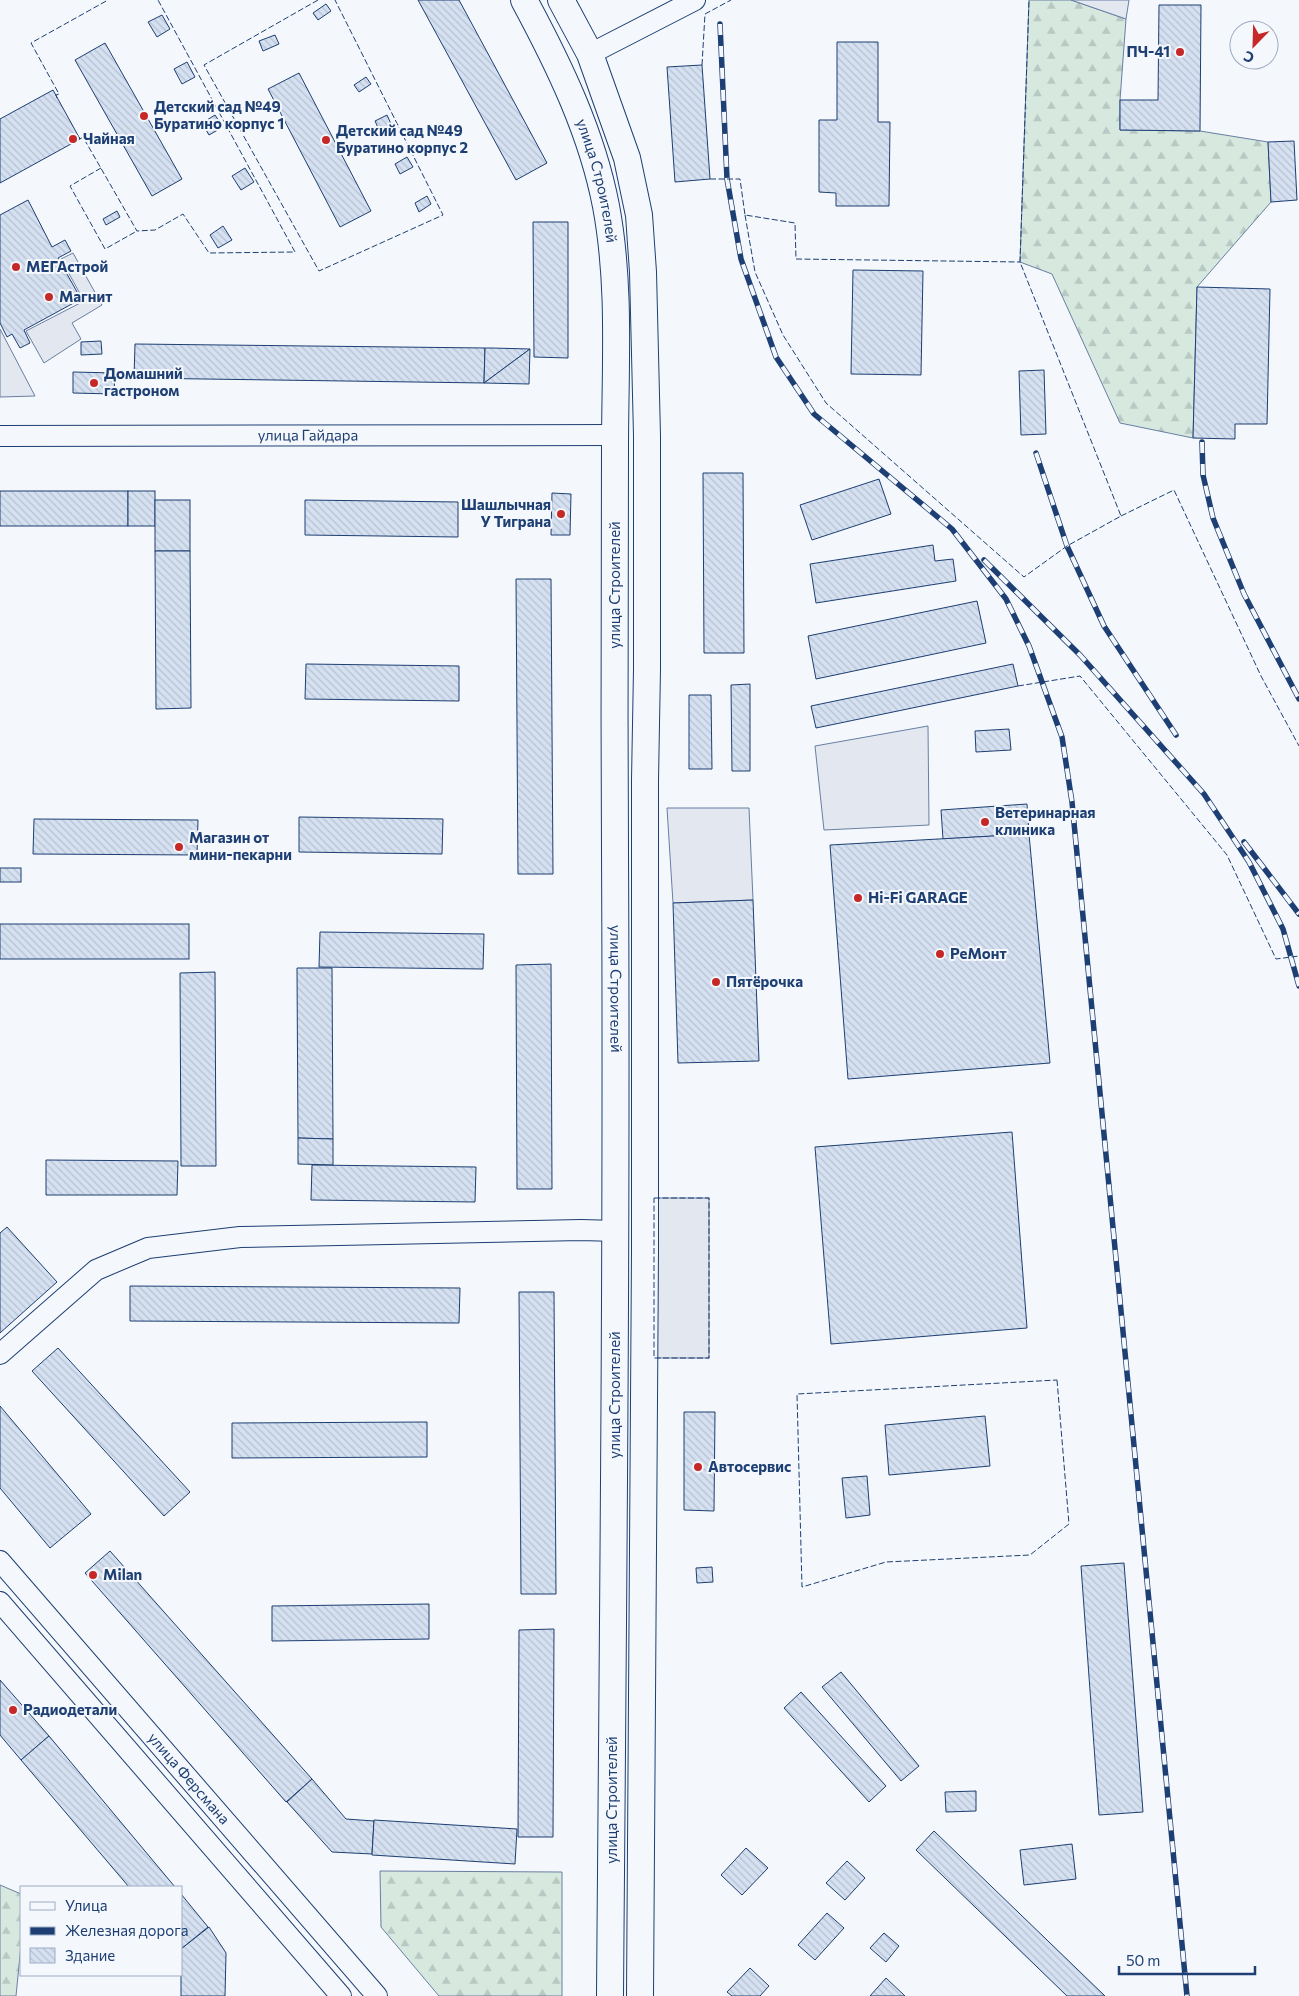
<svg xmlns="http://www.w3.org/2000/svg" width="1299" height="1996" font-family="Commissioner,sans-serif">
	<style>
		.forest { fill: url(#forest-firs); stroke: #687fa3 }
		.parking { fill: #e3e8f0; stroke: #687fa3 }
		.building { fill: url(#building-back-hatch); stroke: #1d3f73 }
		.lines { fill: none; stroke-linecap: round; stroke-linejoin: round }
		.minor-casing { stroke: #1d3f73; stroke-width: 22 }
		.major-casing { stroke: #1d3f73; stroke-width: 28 }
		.minor { stroke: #f4f7fb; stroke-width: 20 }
		.major { stroke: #f4f7fb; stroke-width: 26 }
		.rail-casing { stroke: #1d3f73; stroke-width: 5.5 }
		.rail { stroke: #f4f7fb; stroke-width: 4; stroke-dasharray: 11; stroke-linecap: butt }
		.fence { stroke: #1d3f73; stroke-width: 1; stroke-dasharray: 6 2.5; stroke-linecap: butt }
		.poi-dot { fill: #c62828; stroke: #f4f7fb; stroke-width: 2 }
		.labels { text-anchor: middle; stroke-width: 4; stroke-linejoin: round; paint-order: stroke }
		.poi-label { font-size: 15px; font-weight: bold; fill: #1d3f73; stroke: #f4f7fb; text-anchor: start }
		.street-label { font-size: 15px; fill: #1d3f73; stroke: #f4f7fb }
	</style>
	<defs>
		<pattern id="forest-firs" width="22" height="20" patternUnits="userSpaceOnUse" patternTransform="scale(1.25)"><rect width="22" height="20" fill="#d7e8df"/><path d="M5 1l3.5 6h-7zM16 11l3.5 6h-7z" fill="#b8c8c3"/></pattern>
		<pattern id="building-back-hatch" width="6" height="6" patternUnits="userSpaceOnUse" patternTransform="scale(1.25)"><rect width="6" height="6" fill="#d5e0f0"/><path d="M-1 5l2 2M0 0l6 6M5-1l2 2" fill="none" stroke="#b6c1d1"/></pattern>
	</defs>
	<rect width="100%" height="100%" fill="#f4f7fb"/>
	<g class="forest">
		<path d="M1029 0H1071L1126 19 1120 100V130L1200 131 1268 142 1271 202 1197 287 1193 438 1120 423 1052 274 1020 262Z"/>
		<path d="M380 1871 562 1872V1996H439L381 1927Z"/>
		<path d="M0 1885 21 1894V1945L16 1996H0Z"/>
	</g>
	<g class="parking">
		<path d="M1071 0H1129L1126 19Z"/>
		<path d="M73 253 102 305 72 323 81 339 44 363 26 331 84 301 61 259Z"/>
		<path d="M0 329 35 396 0 397Z"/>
		<path d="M928 726 929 825 824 830 815 746Z"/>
		<path d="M667 808H749L753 900 673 903Z"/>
		<rect x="654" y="1198" width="55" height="160"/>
	</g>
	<g class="building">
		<path d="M418 0H459L547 163 516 180Z"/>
		<path d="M326 4 331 11 318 20 313 13Z"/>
		<path d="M1159 5H1201L1200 131 1120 130V100H1158Z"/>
		<path d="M162 15 170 29 157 37 148 22Z"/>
		<path d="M275 35 279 44 263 51 259 41Z"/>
		<path d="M837 42H878V122H890L889 206H836V193L819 192V120H837Z"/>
		<path d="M105 43 182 179 152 196 75 60Z"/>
		<path d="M187 62 195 77 182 84 174 69Z"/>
		<path d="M702 65 710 179 675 182 667 67Z"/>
		<path d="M299 73 371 211 340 227 268 89Z"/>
		<path d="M366 77 371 84 359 92 354 85Z"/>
		<path d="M53 90 80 139 0 183V119Z"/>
		<path d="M215 115 223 127 209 135 202 123Z"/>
		<path d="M387 115 392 126 380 132 375 121Z"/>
		<path d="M1294 141 1297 200 1271 202 1268 142Z"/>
		<path d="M407 157 413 167 400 174 395 164Z"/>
		<path d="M245 168 254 182 241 190 232 176Z"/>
		<path d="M427 196 431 204 419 212 415 203Z"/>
		<path d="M28 200 52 247 65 240 71 251 58 258 81 299 24 330 30 343 20 348 12 334 7 337 0 323V215Z"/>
		<path d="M117 211 120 217 106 225 103 219Z"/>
		<path d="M533 222H568V358L534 357Z"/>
		<path d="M223 226 232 240 218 248 210 235Z"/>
		<path d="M853 270 923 271 921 375 851 374Z"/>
		<path d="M1197 287 1270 289 1267 424H1235V439L1193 438Z"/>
		<path d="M101 341 102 354 81 355V342Z"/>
		<path d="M135 344 485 348 484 383 134 378Z"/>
		<path d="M485 348H491L530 349 484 383Z"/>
		<path d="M530 349 529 384 484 383Z"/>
		<path d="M1044 370 1046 434 1021 435 1019 371Z"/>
		<path d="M73 372 115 373 114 394 73 393Z"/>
		<path d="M703 473H743L744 653H704Z"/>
		<path d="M879 479 891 514 812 540 800 505Z"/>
		<rect x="0" y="491" width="128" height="35"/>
		<rect x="128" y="491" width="27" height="35"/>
		<path d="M552 493 571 494 570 535H551Z"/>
		<rect x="155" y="500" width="35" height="51"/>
		<path d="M305 500 458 502V537L305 535Z"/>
		<path d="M933 545 935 561 953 559 956 581 816 603 810 564Z"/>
		<path d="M155 551H190L191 708 156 709Z"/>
		<path d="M516 579H551L553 874H518Z"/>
		<path d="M977 601 986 643 816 679 808 636Z"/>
		<path d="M306 664 459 666V701L305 699Z"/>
		<path d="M1013 664 1018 686 816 728 811 706Z"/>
		<path d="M750 684V771H732L731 685Z"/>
		<path d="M689 695H711L712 769H689Z"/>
		<path d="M1009 729 1011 750 976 752 975 731Z"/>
		<path d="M1027 804 1029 834 943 839 941 810Z"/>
		<path d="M299 817 443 819 442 854 299 852Z"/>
		<path d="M34 819 198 820 197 855 33 854Z"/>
		<path d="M1029 834 1050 1063 848 1079 830 845Z"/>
		<rect x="0" y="868" width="21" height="14"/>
		<path d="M753 900 759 1061 678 1063 673 903Z"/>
		<rect x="0" y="924" width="189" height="35"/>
		<path d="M320 932 484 934 483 969 319 967Z"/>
		<path d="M551 964 552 1189H517L516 965Z"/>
		<path d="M297 968H332L333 1139 298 1138Z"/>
		<path d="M215 972 216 1166H181L180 973Z"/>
		<path d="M1012 1132 1027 1328 831 1344 815 1147Z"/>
		<path d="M298 1138 333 1139V1165L298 1164Z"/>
		<path d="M46 1160 178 1161 177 1195H46Z"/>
		<path d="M312 1165 476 1167 475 1202 311 1200Z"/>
		<path d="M7 1227 57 1282 0 1333V1233Z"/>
		<path d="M130 1286 460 1288 459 1323 130 1321Z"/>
		<path d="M519 1292H554L556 1594H521Z"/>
		<path d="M58 1348 190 1492 164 1516 32 1371Z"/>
		<path d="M0 1406 91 1514 50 1548 0 1488Z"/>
		<path d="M684 1412H715L714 1511 684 1510Z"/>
		<path d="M985 1416 990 1466 889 1475 885 1425Z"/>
		<path d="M427 1422V1457L232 1458V1423Z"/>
		<path d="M867 1476 870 1515 846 1518 842 1478Z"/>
		<path d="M110 1551 312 1779 286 1802 85 1573Z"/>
		<path d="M1124 1563 1143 1812 1099 1815 1081 1566Z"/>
		<path d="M712 1567 713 1582 697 1583 696 1568Z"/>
		<path d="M429 1604V1639L272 1641V1606Z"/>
		<path d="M554 1629 553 1837H518L519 1630Z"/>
		<path d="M841 1672 919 1766 901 1781 822 1687Z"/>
		<path d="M0 1680 49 1736 21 1760 0 1735Z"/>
		<path d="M801 1692 886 1786 869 1802 784 1708Z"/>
		<path d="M49 1736 175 1887H129L21 1760Z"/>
		<path d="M312 1779 346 1819 374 1821 372 1854 332 1852 287 1802Z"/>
		<path d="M976 1791V1811L946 1812 945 1792Z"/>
		<path d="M374 1820 517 1829 515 1864 372 1855Z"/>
		<path d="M934 1831 1105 1996H1067L916 1850Z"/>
		<path d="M1072 1844 1076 1879 1024 1885 1020 1850Z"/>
		<path d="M746 1848 768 1868 742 1895 721 1875Z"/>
		<path d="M847 1861 865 1878 845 1900 826 1883Z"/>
		<path d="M181 1894 208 1927 181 1949Z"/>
		<path d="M827 1913 844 1928 815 1960 798 1945Z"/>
		<path d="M209 1927 226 1953 225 1996H181V1949Z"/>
		<path d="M884 1933 899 1946 886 1962 870 1948Z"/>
		<path d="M750 1968 769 1986 760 1996H732L727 1992Z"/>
		<path d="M886 1978 905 1996H870Z"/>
	</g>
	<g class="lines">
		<defs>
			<g id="minor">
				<path d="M590 54 695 0"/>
				<path id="s1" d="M0 436 615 435"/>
				<path d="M0 1354 96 1270 148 1248 240 1237 581 1230 617 1231"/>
				<path id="s2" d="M0 1561 377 1996"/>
				<path d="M0 1602 341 1996"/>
			</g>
			<g id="major">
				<path id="s3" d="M524 0C559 65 592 133 606 206 621 286 615 368 615 448 615 583 614 718 615 853 617 1234 613 1615 610 1996"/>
				<path d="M561 0 590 54 627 158 639 215 643 272 647 436V669L645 780V1251L640 1996"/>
			</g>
		</defs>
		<use href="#minor" class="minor-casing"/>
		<use href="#major" class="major-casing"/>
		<use href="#minor" class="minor"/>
		<use href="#major" class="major"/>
		<defs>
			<g id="rail">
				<path d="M720 24 727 179 741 259 776 357 814 414 952 529 1006 599 1029 646 1062 737 1072 802 1187 1996"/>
				<path d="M1202 442 1203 475 1213 518 1244 594 1299 699"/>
				<path d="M1036 453 1067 546 1104 626 1176 735"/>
				<path d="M984 560 1080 655 1204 794 1249 862 1283 929 1299 986"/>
				<path d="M1244 842 1299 914"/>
			</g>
		</defs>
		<use href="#rail" class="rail-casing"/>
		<use href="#rail" class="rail"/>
		<g class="fence">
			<path d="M318 0 204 65 319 271 443 215 335 0"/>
			<path d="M702 65 705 14 731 0"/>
			<path d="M57 98 56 95 59 94 31 43 108 0"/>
			<path d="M79 137 80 139 83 137 137 231 155 230 183 214 209 253 295 252 158 0"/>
			<path d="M101 168 70 186 105 249 137 231"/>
			<path d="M710 179H740L745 215 795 223 796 259 1020 262"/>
			<path d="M745 215 755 272 783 335 826 403 1024 577 1067 546 1121 516 1020 262 1029 0"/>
			<path d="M1121 516 1174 490 1261 676 1299 746"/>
			<path d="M1018 686 1080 676 1227 855 1276 959 1299 956"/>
			<rect x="654" y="1198" width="55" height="160"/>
			<path d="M1057 1380 1069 1524 1030 1555 886 1562 802 1587 797 1394Z"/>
		</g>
	</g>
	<g class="poi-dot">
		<circle cx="1180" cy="52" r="5"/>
		<circle cx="144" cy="116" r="5"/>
		<circle cx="73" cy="139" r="5"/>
		<circle cx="326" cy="140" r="5"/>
		<circle cx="16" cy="267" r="5"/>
		<circle cx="49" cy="297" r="5"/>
		<circle cx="94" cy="383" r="5"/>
		<circle cx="561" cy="514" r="5"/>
		<circle cx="985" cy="822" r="5"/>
		<circle cx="179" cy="847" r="5"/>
		<circle cx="858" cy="898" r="5"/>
		<circle cx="940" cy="954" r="5"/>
		<circle cx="716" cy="982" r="5"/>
		<circle cx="698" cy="1467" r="5"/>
		<circle cx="93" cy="1575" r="5"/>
		<circle cx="13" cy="1710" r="5"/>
	</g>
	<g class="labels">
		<g class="poi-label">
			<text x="1170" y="57" text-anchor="end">ПЧ-41</text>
			<text x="154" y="112">Детский сад №49<tspan x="154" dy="17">Буратино корпус 1</tspan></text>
			<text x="336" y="136">Детский сад №49<tspan x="336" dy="17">Буратино корпус 2</tspan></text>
			<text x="83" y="144">Чайная</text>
			<text x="26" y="272">МЕГАстрой</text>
			<text x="59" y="302">Магнит</text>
			<text x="104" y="379">Домашний<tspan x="104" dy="17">гастроном</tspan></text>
			<text x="551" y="510" text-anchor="end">Шашлычная<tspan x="551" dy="17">У Тиграна</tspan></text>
			<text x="995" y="818">Ветеринарная<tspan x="995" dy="17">клиника</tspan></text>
			<text x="189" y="843">Магазин от<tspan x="189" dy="17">мини-пекарни</tspan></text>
			<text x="868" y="903">Hi-Fi GARAGE</text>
			<text x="950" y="959">РеМонт</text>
			<text x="726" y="987">Пятёрочка</text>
			<text x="708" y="1472">Автосервис</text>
			<text x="103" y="1580">Milan</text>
			<text x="23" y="1715">Радиодетали</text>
		</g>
		<g class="street-label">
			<text dy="5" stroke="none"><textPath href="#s3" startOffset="196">улица Строителей</textPath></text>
			<text dy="5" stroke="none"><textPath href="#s1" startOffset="308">улица Гайдара</textPath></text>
			<text transform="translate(615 585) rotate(-90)" y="5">улица Строителей</text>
			<text dy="5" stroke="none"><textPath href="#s3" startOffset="1006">улица Строителей</textPath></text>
			<text transform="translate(615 1395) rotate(-90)" y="5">улица Строителей</text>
			<text dy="5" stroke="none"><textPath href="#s2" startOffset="288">улица Ферсмана</textPath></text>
			<text transform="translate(612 1800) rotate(-90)" y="5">улица Строителей</text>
		</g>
	</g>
	<rect x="20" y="1886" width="162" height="90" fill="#f4f7fb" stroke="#9eadc5"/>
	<rect x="30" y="1902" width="25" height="8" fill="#f4f7fb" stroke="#9eadc5"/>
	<text x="65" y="1911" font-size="15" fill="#1d3f73">Улица</text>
	<rect x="30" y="1927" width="25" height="8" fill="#1d3f73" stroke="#9eadc5"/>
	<text x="65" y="1936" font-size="15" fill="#1d3f73">Железная дорога</text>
	<rect x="30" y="1948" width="25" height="15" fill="url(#building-back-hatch)" stroke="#9eadc5"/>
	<text x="65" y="1961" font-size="15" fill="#1d3f73">Здание</text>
	<g transform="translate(1254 45) rotate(203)"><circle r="24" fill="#f4f7fb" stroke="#9eadc5"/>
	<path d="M0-4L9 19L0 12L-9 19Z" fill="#c62828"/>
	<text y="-8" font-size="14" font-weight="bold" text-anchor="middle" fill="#1d3f73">С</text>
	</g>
	<path d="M1119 1966v8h136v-8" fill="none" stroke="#1d3f73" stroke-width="2.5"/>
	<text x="1126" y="1966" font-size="15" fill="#1d3f73" stroke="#f4f7fb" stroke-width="4" paint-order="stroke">50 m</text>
</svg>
